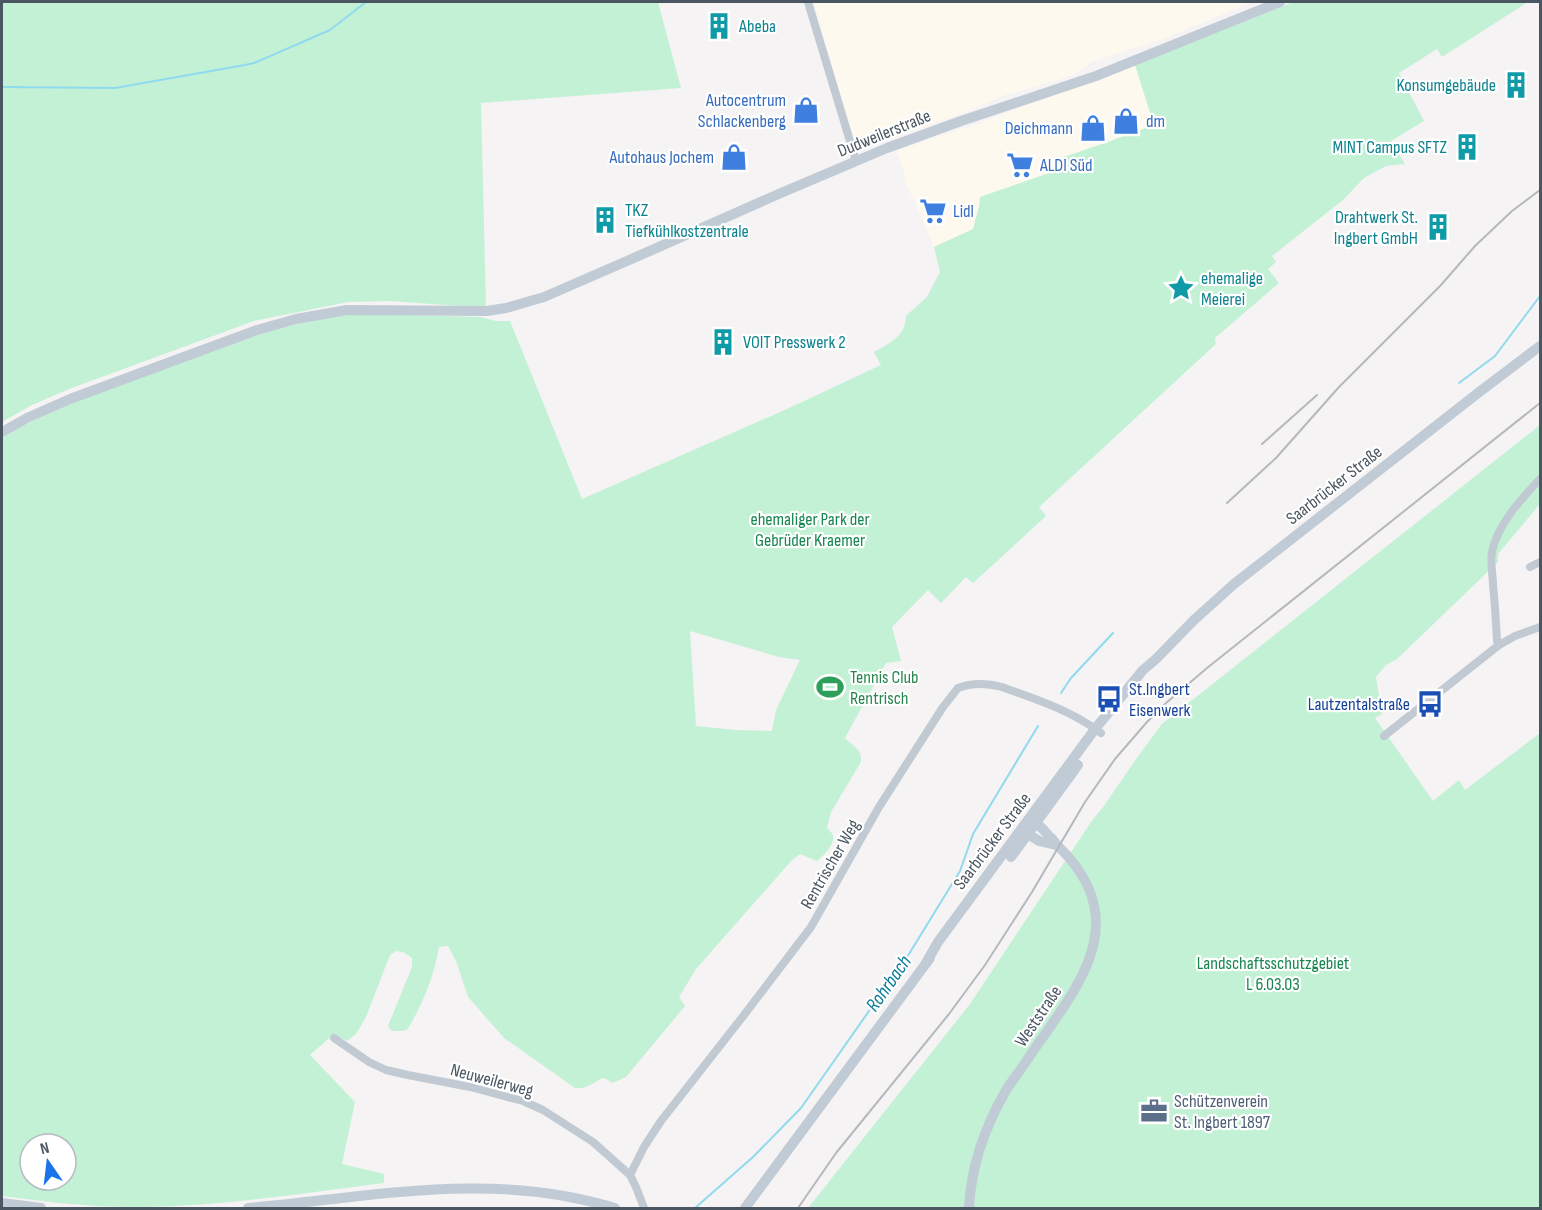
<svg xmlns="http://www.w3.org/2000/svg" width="1542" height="1210" font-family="'Sofia Sans Condensed',sans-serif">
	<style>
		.commercial { fill: #fdf9ef }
		.green { fill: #c3f1d5; fill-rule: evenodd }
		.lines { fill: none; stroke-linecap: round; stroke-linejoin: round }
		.stream { stroke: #90daee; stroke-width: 2 }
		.minor { stroke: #c1cad2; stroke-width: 8 }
		.secondary { stroke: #c1cbd6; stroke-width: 10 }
		.rail { stroke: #b5b8bd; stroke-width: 2 }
		.labels { text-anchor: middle; stroke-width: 4.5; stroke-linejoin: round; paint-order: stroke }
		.culture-label { font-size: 18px; fill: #0d838f; stroke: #fff; text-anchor: start }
		.shop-label { font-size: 18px; fill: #366cbe; stroke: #fff; text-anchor: end }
		.street-label { font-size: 18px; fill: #4a5661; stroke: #fff }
		.park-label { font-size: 18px; fill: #17864f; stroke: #fff }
		.leisure-label { font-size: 18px; fill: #27864d; stroke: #fff; text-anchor: start }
		.transit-label { font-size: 18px; fill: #164399; stroke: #fff; text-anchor: start }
		.service-label { font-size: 18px; fill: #4e5e75; stroke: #fff; text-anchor: start }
		.water-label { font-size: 20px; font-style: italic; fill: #0c7c9b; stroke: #fff }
	</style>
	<rect width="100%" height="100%" fill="#f5f3f3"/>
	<g class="commercial">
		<path d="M813 2H1253L1163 39 1091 62 1072 76 1002 96 969 111 903 134 863 146H858L855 142Z"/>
		<path d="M1135 65 1154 125 1053 161 1056 171 980 197 979 207 973 229 934 247 904 178 906 177 896 151 974 125Z"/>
	</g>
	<g class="green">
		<path d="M2 2H658L681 88 481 103 486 308 390 301 348 302 254 321 69 389 32 405 2 422Z"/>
		<path d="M1293 2H1528L1442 57 1437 49 1399 73 1424 121 1391 141 1405 164 1386 166 1364 178 1343 200 1272 256 1276 262 1268 269 1279 283 1215 338 1216 344 1039 507 1046 516 973 583 966 577 941 603 928 590 892 627 901 661 886 663 845 738C854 747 862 749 861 762L831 812 827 828C828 829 833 834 833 836 835 845 823 856 817 861L800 854 792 860 696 969 679 997 685 1006 626 1077 612 1083C601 1074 601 1080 590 1085 585 1088 580 1088 575 1088L504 1038 468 997 456 961 448 946 439 947C434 976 423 1004 407 1030L402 1031H392L388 1026 412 967V958L403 952 396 951 390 955 366 1017 356 1034 347 1041 334 1034 310 1055 355 1102 342 1164 384 1174V1183C304 1193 224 1206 143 1207 97 1208 47 1202 2 1196V437L20 427 72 403 271 330 334 316 372 314 480 317 496 321H510L582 499 787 409 881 365 874 352C890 343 906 336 906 316L927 297 940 272 934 247 973 229 979 207 980 197 1055 171 1052 161 1105 143 1154 125 1135 65ZM690 631 779 657 800 660 776 710 772 731 736 730 696 726ZM30 1144H66V1180H30Z"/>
		<path d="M1540 425V504L1498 554V562L1397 659 1386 665 1376 677 1382 714 1375 718 1433 801 1459 780 1465 790 1540 733V1208H808L970 1004 1091 822 1104 806 1136 759 1162 724Z"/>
	</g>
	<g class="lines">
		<g class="stream">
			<path d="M2 87 115 88 245 65 254 63 330 30 366 2"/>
			<path d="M1459 383 1495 356 1540 296"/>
			<path d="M1061 693 1071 678 1113 633"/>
			<path d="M695 1208 753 1157 801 1108 909 954 960 871 973 834 1038 726"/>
		</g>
		<g class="minor">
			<path d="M808 2 856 161"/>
			<path d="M1530 567 1540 562"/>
			<path d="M1499 645 1497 641C1496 622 1495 604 1493 585 1493 575 1490 563 1492 552 1497 525 1522 498 1540 479"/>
			<path d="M1384 736 1499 645 1515 636 1540 627"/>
			<path d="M334 1038 369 1062 386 1070 408 1075 470 1087 523 1101 543 1110 593 1142 630 1175 636 1187 644 1208"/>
			<path d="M630 1175 644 1147 661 1121 744 1015 811 927 879 807 943 707 958 688C973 682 987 683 1002 687 1036 699 1072 711 1101 733"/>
		</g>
		<g class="secondary">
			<path d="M2 432 27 418 70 399 257 330 296 319 347 310 487 311 506 308 544 297 627 261 781 193 887 148 961 121 1096 76 1280 2"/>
			<path d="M1028 834 1039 841 1056 845"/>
			<path d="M1011 857 1078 765"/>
			<path d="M926 963 938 942 1095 729 1143 670 1156 659 1194 620 1234 584 1478 393 1540 346"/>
			<path d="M2 1203 41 1208"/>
			<path d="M248 1208C373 1197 491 1170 615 1208"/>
			<path d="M745 1208 930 958"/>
			<path d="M969 1208C971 1166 984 1129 1005 1092 1013 1079 1023 1067 1031 1054 1079 985 1135 921 1058 846 1055 843 1053 839 1049 836 1045 831 1041 827 1036 823"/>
		</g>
		<g class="rail">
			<path d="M1262 444 1317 395"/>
			<path d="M1227 503 1276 458 1339 387 1441 285 1475 246 1512 211 1540 190"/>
			<path d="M798 1208 836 1153 949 1014 985 965 1032 892 1085 802 1115 759 1147 722 1166 703 1207 668 1540 403"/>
		</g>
	</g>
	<defs>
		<symbol id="building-bare" viewBox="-9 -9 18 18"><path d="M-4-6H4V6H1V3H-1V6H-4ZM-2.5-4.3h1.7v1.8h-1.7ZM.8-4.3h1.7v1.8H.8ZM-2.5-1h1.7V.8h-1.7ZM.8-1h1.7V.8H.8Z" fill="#0f9aa8" stroke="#fff" stroke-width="2.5" paint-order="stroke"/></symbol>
		<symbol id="shop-bare" viewBox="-9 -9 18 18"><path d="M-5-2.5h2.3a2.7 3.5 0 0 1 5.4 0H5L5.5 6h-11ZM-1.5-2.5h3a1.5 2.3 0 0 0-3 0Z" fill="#3f7fe0" stroke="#fff" stroke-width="2.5" paint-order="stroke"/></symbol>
		<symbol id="supermarket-bare" viewBox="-9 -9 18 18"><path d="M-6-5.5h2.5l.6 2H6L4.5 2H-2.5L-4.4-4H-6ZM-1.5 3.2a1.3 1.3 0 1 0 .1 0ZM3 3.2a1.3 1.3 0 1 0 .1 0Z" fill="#3f7fe0" stroke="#fff" stroke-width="2.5" paint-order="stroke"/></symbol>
		<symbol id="sight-bare" viewBox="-9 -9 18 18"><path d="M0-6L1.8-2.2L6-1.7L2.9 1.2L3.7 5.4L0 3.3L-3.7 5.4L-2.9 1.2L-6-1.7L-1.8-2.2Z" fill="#0f9aa8" stroke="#fff" stroke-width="2.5" paint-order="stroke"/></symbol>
		<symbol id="stadium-bare" viewBox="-9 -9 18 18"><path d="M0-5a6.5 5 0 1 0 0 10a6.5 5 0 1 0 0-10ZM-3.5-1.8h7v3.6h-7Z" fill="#2e9e5b" stroke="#fff" stroke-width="2.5" paint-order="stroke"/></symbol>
		<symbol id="bus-bare" viewBox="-9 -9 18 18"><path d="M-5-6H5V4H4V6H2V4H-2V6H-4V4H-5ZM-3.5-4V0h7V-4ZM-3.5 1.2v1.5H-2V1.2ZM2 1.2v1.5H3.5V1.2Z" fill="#1a4fb4" stroke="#fff" stroke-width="2.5" paint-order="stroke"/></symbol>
		<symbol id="office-bare" viewBox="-9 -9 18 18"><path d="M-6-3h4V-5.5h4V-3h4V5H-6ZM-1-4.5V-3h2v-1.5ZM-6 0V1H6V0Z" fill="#5c6f8a" stroke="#fff" stroke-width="2.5" paint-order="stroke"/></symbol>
	</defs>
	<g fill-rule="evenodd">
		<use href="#building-bare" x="700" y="7" width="38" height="38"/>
		<use href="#building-bare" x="1497" y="66" width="38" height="38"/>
		<use href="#shop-bare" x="787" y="91" width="38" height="38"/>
		<use href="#shop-bare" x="1107" y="102" width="38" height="38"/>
		<use href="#shop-bare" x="1074" y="109" width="38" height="38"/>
		<use href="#building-bare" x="1448" y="128" width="38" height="38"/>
		<use href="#shop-bare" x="715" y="138" width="38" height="38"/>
		<use href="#supermarket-bare" x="1001" y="146" width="38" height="38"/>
		<use href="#supermarket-bare" x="914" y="192" width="38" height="38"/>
		<use href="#building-bare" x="586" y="201" width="38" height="38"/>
		<use href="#building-bare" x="1419" y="208" width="38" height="38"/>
		<use href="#sight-bare" x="1162" y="269" width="38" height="38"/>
		<use href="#building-bare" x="704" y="323" width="38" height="38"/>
		<use href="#stadium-bare" x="811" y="668" width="38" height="38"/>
		<use href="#bus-bare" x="1090" y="680" width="38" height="38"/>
		<use href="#bus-bare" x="1411" y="685" width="38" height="38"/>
		<use href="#office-bare" x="1135" y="1092" width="38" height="38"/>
	</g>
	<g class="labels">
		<g class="culture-label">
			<text x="739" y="32">Abeba</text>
			<text x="1496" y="91" text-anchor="end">Konsumgebäude</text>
			<text x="1447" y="153" text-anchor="end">MINT Campus SFTZ</text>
			<text x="625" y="216">TKZ<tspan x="625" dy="21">Tiefkühlkostzentrale</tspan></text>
			<text x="1418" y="223" text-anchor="end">Drahtwerk St.<tspan x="1418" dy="21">Ingbert GmbH</tspan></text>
			<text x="1201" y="284">ehemalige<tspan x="1201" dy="21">Meierei</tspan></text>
			<text x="743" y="348">VOIT Presswerk 2</text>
		</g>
		<g class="shop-label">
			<text x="786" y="106">Autocentrum<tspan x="786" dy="21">Schlackenberg</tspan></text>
			<text x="1146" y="127" text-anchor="start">dm</text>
			<text x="1073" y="134">Deichmann</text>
			<text x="714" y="163">Autohaus Jochem</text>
			<text x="1040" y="171" text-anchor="start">ALDI Süd</text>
			<text x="953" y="217" text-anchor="start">Lidl</text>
		</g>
		<g class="street-label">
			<text transform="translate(884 133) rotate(-22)" y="6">Dudweilerstraße</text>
			<text transform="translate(1334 485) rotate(-38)" y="6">Saarbrücker Straße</text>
			<text transform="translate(992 841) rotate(-53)" y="6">Saarbrücker Straße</text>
			<text transform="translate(830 864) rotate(-60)" y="6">Rentrischer Weg</text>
			<text transform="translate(1038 1016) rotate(-56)" y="6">Weststraße</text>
			<text transform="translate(492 1080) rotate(15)" y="6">Neuweilerweg</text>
		</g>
		<g class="park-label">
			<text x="810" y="525">ehemaliger Park der<tspan x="810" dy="21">Gebrüder Kraemer</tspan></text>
			<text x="1273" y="969">Landschaftsschutzgebiet<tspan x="1273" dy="21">L 6.03.03</tspan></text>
		</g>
		<g class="leisure-label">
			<text x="850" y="683">Tennis Club<tspan x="850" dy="21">Rentrisch</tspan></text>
		</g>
		<g class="transit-label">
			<text x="1129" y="695">St.Ingbert<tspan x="1129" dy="21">Eisenwerk</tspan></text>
			<text x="1410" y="710" text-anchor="end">Lautzentalstraße</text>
		</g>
		<g class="service-label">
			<text x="1174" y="1107">Schützenverein<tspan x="1174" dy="21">St. Ingbert 1897</tspan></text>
		</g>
		<g class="water-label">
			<text transform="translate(888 983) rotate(-55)" y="7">Rohrbach</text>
		</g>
	</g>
	<rect width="1542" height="1210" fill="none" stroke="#4a5661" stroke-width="6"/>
	<g transform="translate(48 1162) rotate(346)"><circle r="28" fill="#ffffff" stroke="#b7bbc0" stroke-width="1.5"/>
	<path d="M0-4.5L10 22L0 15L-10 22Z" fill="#1a73e8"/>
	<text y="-9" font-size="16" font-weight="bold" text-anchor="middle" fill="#4a5661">N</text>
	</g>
</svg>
